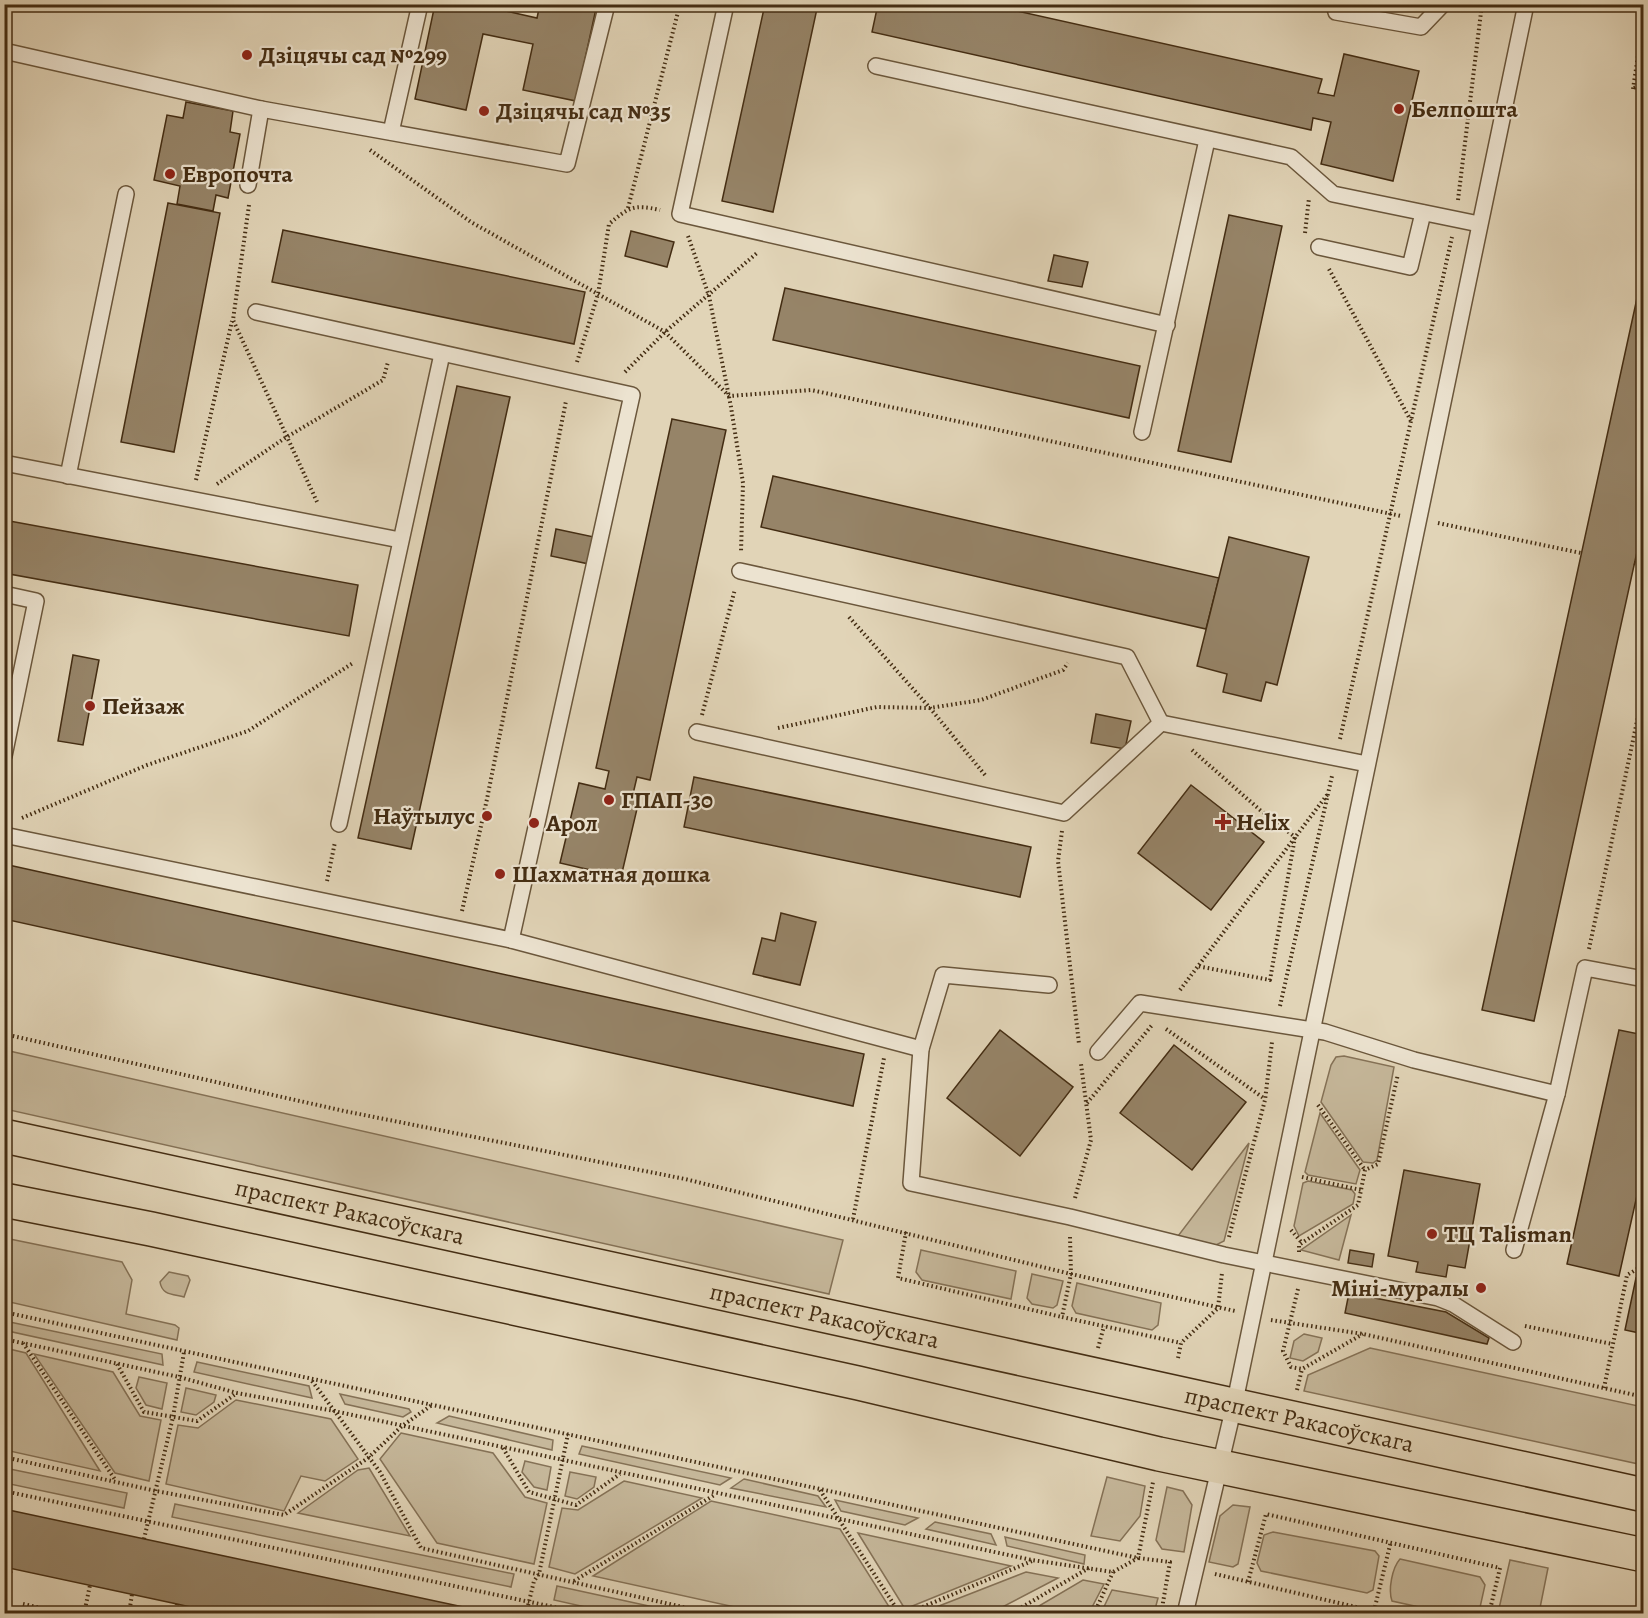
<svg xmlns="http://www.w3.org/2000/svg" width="1648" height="1618" font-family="Alegreya,serif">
  <rect width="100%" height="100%" fill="#e1d4b7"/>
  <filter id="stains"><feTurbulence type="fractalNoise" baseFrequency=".00333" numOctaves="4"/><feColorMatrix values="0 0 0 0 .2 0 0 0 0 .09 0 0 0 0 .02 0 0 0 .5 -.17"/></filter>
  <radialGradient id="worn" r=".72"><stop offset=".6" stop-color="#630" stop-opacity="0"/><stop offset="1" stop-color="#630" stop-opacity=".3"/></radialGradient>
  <g fill="#c6b89b" stroke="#857257" stroke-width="1.5">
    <polygon points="5,1050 843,1240 829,1294 5,1109"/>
    <polygon points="1344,1056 1394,1067 1377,1160 1373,1163 1363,1162 1321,1102 1331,1065 1336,1057"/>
    <polygon points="1320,1113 1360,1170 1356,1184 1308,1175 1305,1172"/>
    <polygon points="1249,1143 1224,1241 1214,1246 1178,1236"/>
    <polygon points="1308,1181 1352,1190 1355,1194 1353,1204 1299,1236 1294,1226 1303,1183"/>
    <polygon points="1351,1215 1339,1260 1301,1250"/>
    <polygon points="5,1238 122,1262 132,1280 126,1314 175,1325 179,1328 177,1340 5,1301"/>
    <polygon points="921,1250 1016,1271 1011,1299 922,1280 916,1272"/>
    <path d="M169 1272 188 1276 190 1280 184 1297C172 1294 162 1295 160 1282Z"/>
    <polygon points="1032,1274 1063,1281 1057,1305 1053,1308 1032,1304 1027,1298"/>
    <polygon points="1077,1283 1161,1303 1158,1325 1152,1330 1076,1313 1072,1306"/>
    <polygon points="5,1321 162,1354 163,1365 8,1331"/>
    <polygon points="1304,1334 1322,1338 1318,1352 1303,1361 1290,1358 1294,1341"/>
    <polygon points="5,1348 26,1353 100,1471 5,1450"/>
    <polygon points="1370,1348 1643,1407 1643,1465 1304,1391 1308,1375"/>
    <polygon points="34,1354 113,1372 140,1416 161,1420 149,1481 115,1473"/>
    <polygon points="197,1362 309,1386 312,1398 194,1372"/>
    <polygon points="139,1377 167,1383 162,1409 146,1405 136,1388"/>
    <polygon points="186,1388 216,1395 214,1402 196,1415 181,1412"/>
    <polygon points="340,1394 409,1409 411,1412 403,1417 345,1404"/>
    <polygon points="236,1400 331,1419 358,1459 325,1481 301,1476 284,1511 166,1484 178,1425 198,1428"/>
    <polygon points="449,1416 553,1440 552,1450 437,1423"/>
    <polygon points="401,1433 493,1453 525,1497 547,1503 534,1564 437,1543 380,1459"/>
    <polygon points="582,1446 731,1478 720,1485 579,1454"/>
    <polygon points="525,1461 551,1467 547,1490 534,1487 522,1472"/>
    <polygon points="5,1468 127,1493 124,1508 5,1483"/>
    <polygon points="369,1468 410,1536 298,1513 358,1470"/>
    <polygon points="570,1472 596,1477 594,1487 577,1499 565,1496"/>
    <polygon points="1107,1477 1145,1486 1140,1516 1120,1541 1091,1536"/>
    <polygon points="744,1479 818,1496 826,1507 731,1488"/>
    <polygon points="624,1481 702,1498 575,1574 549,1567 562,1508 578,1510"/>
    <polygon points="1167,1487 1183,1491 1192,1505 1184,1552 1162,1549 1156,1540"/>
    <polygon points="835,1500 918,1518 905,1525 841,1511"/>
    <polygon points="711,1501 840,1529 893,1613 762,1613 593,1576"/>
    <polygon points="175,1504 514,1574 511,1587 172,1517"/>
    <polygon points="1233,1505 1250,1507 1238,1564 1233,1567 1209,1562 1220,1516"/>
    <polygon points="935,1522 991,1534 996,1545 926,1529"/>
    <polygon points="1273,1532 1375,1551 1379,1556 1373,1590 1367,1593 1261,1571 1257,1563 1264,1535"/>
    <polygon points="858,1533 1011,1566 905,1609"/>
    <polygon points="1005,1537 1085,1555 1084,1564 1007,1546"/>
    <path d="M1400 1559 1480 1577 1485 1585 1479 1612 1446 1613 1392 1601C1388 1590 1392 1568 1400 1559Z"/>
    <polygon points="1510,1560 1548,1568 1539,1613 1498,1613"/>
    <polygon points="1026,1572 1058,1578 991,1613 921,1613"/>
    <polygon points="1083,1580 1104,1584 1089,1613 1027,1613"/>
    <polygon points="557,1586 681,1613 612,1613 554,1600"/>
    <polygon points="1112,1590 1158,1598 1154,1613 1101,1613"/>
  </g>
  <g fill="#968468" stroke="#442d13" stroke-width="1.5">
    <polygon points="435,4 492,4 492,8 537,18 540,4 597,4 576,101 523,90 533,44 483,34 466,110 415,99"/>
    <polygon points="765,4 818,4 773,212 722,201"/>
    <polygon points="878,4 986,4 1322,79 1318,93 1334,96 1344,54 1419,71 1393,181 1321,164 1331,122 1313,118 1311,130 872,32"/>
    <polygon points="186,102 233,111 230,132 240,134 228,198 216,195 213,211 177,204 180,186 154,180 167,115 183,118"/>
    <polygon points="168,203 220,213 174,452 121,442"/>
    <polygon points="1229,215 1282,226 1231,462 1178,451"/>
    <polygon points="283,230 585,292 574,344 272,282"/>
    <polygon points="631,231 674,242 667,267 625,256"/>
    <polygon points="1054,255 1088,262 1082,287 1048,281"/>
    <polygon points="1644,266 1644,520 1534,1021 1482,1010"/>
    <polygon points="785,288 1140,366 1129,418 773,340"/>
    <polygon points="457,386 510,397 411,849 358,838"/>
    <polygon points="672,419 726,430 650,780 637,777 633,794 640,796 621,877 560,863 579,783 605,789 609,771 596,768"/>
    <polygon points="773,476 1219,578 1206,629 761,527"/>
    <polygon points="4,520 358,585 349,636 4,573"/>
    <polygon points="556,529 594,537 589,564 551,556"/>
    <polygon points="1229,537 1309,557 1277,685 1266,682 1261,701 1223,692 1227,674 1197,666"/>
    <polygon points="73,655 99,660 83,745 58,741"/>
    <polygon points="1096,714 1131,721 1125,749 1091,743"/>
    <polygon points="694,777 1031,847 1020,897 684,827"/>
    <polygon points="1191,785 1264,842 1211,910 1138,853"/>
    <polygon points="4,864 864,1054 853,1106 4,919"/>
    <polygon points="781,913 816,922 800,985 753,974 762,938 775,941"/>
    <polygon points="1000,1030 1073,1087 1020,1156 947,1098"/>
    <polygon points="1619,1030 1644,1035 1644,1164 1619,1276 1567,1264"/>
    <polygon points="1174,1045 1246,1102 1192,1170 1120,1113"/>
    <polygon points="1404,1170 1480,1184 1465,1268 1448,1265 1446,1277 1416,1272 1418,1262 1388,1256"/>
    <polygon points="1350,1250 1374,1254 1372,1267 1348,1263"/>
    <polygon points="1636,1278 1644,1280 1644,1334 1625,1330"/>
    <polygon points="1349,1293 1446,1312 1489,1338 1487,1344 1345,1313"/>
    <polygon points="4,1509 229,1557 496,1614 222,1614 177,1604 4,1567"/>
  </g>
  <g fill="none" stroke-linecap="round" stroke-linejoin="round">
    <defs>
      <g id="lane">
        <polyline points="726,4 680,214 1167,325"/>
        <polyline points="1334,4 1336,12 1421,27 1443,4"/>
        <polyline points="4,51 261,109 248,185"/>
        <polyline points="876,66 1291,157 1333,194 1479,224"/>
        <polyline points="261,109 567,164 607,4"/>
        <polyline points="391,132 420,4"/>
        <polyline points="1319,247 1410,267 1423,213"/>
        <polyline points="256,312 632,395 511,940"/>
        <polyline points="1142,432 1207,140"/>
        <polyline points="4,463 400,540"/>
        <polyline points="68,476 126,194"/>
        <polyline points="740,571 1127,657 1161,723"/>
        <polyline points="4,594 36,601 4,756"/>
        <polyline points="1161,723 1367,764"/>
        <polyline points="697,732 1064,813 1161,723"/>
        <polyline points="339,824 442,354"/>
        <polyline points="4,835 511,940 921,1049"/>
        <polyline points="1049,985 943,975 921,1049 911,1183 1070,1217 1224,1255 1438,1298 1453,1304 1513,1342"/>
        <polyline points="1098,1052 1140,1003 1325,1032 1414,1060 1557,1094 1585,968 1644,979"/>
        <polyline points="1514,1250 1557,1094"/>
        <polyline points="4,1613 6,1614"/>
        <polyline points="1185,1614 1234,1406 1526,4"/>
      </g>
      <g id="primary">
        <path id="s1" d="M4 1136 1644 1495"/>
        <polyline points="4,1200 151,1229 858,1383 1159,1454 1644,1555"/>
      </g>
    </defs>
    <use href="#lane" stroke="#6b573c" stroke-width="18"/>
    <use href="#primary" stroke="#442d13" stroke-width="36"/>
    <g stroke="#442d13" stroke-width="4" stroke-dasharray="1.5 3" stroke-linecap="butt">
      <polyline points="1634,88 1644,83"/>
      <polyline points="1633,89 1644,16"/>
      <polyline points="370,150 471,222 665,332 729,396 811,390 1401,516"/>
      <polyline points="1458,200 1482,4"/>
      <polyline points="249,205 233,320 318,504"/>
      <polyline points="628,208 680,4"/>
      <polyline points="1305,233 1309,198"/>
      <polyline points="688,236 709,296 731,407 743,483 741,552"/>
      <polyline points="1329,269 1411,421"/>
      <path d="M577 362 598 294 609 224C629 207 634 204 660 210"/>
      <polyline points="625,372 665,332 757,253"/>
      <polyline points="196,480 232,321"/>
      <polyline points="217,484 285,438 383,380 388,362"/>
      <polyline points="1438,523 1581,553"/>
      <polyline points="1634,563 1644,565"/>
      <polyline points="849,617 930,708 985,775"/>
      <polyline points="702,715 735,589"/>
      <polyline points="778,728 877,707 930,708 981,700 1063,670 1068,663"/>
      <polyline points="1340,739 1452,237"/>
      <polyline points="1192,750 1260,810 1295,837 1270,980 1197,966"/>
      <polyline points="22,818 147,765 248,731 353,663"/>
      <polyline points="1062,831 1058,861 1079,1044"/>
      <polyline points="327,881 335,842"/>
      <polyline points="462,911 487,799 566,401"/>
      <polyline points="1589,949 1644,688"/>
      <polyline points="1180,990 1327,795"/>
      <polyline points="1280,1006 1332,776"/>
      <polyline points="1166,1029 1265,1099"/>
      <polyline points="4,1034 344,1111 685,1179 1071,1274 1235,1311"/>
      <polyline points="1087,1103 1153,1024"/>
      <polyline points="1318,1105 1365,1170"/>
      <polyline points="1302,1177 1361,1190"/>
      <polyline points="1075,1198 1091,1140 1081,1064"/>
      <polyline points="853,1219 884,1058"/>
      <polyline points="1291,1230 1302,1243"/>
      <polyline points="906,1232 898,1278 1062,1317"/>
      <polyline points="1070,1237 1071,1274 1062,1317 1181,1343"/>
      <polyline points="1229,1237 1265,1100 1272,1042"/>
      <polyline points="1299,1252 1299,1245 1358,1205 1365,1170 1378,1164 1398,1074"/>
      <polyline points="1298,1289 1283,1351 1291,1367 1302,1369 1363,1334"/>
      <polyline points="4,1312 1138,1558 1170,1562 1161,1614"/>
      <polyline points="1271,1320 1363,1334 1644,1397"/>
      <polyline points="1525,1326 1612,1344"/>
      <polyline points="4,1339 179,1377 237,1393 334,1411 1032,1560 1113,1572 1138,1558 1153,1482"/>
      <polyline points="23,1343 116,1481"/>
      <polyline points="1098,1348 1104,1326"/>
      <polyline points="1178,1358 1181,1343 1218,1308 1222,1273"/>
      <polyline points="117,1364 144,1412 197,1421 237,1393"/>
      <polyline points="312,1381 380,1472 421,1548 714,1614"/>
      <polyline points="1604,1388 1627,1275 1644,1265"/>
      <polyline points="1297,1390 1302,1369"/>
      <polyline points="503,1448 529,1492 576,1505 620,1474"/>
      <polyline points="4,1457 156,1491 284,1515 368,1458 402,1426 432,1405"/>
      <polyline points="820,1490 900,1614"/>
      <polyline points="4,1491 587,1614"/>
      <polyline points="144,1539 173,1417 184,1352"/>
      <polyline points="1215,1574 1386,1614"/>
      <polyline points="574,1581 716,1494"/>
      <polyline points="1248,1582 1266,1514 1500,1568 1489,1614"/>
      <polyline points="7,1595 11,1569"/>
      <polyline points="23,1604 68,1614"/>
      <polyline points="1374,1611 1391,1541"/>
      <polyline points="84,1614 90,1585"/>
      <polyline points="129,1614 132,1594"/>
      <polyline points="175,1614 177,1604"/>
      <polyline points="526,1614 534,1581 539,1574 568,1434"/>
      <polyline points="906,1614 1032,1561"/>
      <polyline points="1010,1614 1089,1568"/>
      <polyline points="1094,1614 1113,1572"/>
    </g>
    <use href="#lane" stroke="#ece3d0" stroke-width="15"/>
    <use href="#primary" stroke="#e1d4b7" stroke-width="33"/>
  </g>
  <g fill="#8f2418" stroke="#ece3d0" stroke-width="2">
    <circle cx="247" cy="55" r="6"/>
    <circle cx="1399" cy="109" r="6"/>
    <circle cx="484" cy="111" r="6"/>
    <circle cx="170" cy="174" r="6"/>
    <circle cx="90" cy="706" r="6"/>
    <circle cx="609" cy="800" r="6"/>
    <circle cx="487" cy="816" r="6"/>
    <path d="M1220 813h6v6h6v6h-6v6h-6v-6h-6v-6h6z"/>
    <circle cx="534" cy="823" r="6"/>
    <circle cx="500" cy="874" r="6"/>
    <circle cx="1432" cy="1234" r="6"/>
    <circle cx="1481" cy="1288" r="6"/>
  </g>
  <g text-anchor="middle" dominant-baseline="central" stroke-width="4.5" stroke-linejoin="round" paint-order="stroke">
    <g font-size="24" font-weight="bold" fill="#442d13" stroke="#ece3d0" text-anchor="start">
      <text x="259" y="55">Дзіцячы сад №299</text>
      <text x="1411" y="109">Белпошта</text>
      <text x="496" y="111">Дзіцячы сад №35</text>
      <text x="182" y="174">Европочта</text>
      <text x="102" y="706">Пейзаж</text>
      <text x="621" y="800">ГПАП-30</text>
      <text x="475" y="816" text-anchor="end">Наўтылус</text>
      <text x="1236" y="822">Helix</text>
      <text x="546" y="823">Арол</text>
      <text x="512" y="874">Шахматная дошка</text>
      <text x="1444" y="1234">ТЦ Talisman</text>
      <text x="1469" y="1288" text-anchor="end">Міні-муралы</text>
    </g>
    <g font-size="24" fill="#442d13" stroke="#ece3d0">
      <text stroke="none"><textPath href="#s1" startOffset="354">праспект Ракасоўскага</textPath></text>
      <text stroke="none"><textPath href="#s1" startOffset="840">праспект Ракасоўскага</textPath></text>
      <text stroke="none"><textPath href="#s1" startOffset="1326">праспект Ракасоўскага</textPath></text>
    </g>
  </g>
  <rect width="1648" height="1618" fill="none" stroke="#e1d4b7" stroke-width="24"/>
  <rect x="6" y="6" width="1636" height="1606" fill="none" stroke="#442d13" stroke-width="3"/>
  <rect x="12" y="12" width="1624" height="1594" fill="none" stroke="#442d13" stroke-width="1.5"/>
  <rect width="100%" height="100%" filter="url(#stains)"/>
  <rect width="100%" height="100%" fill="url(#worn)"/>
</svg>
